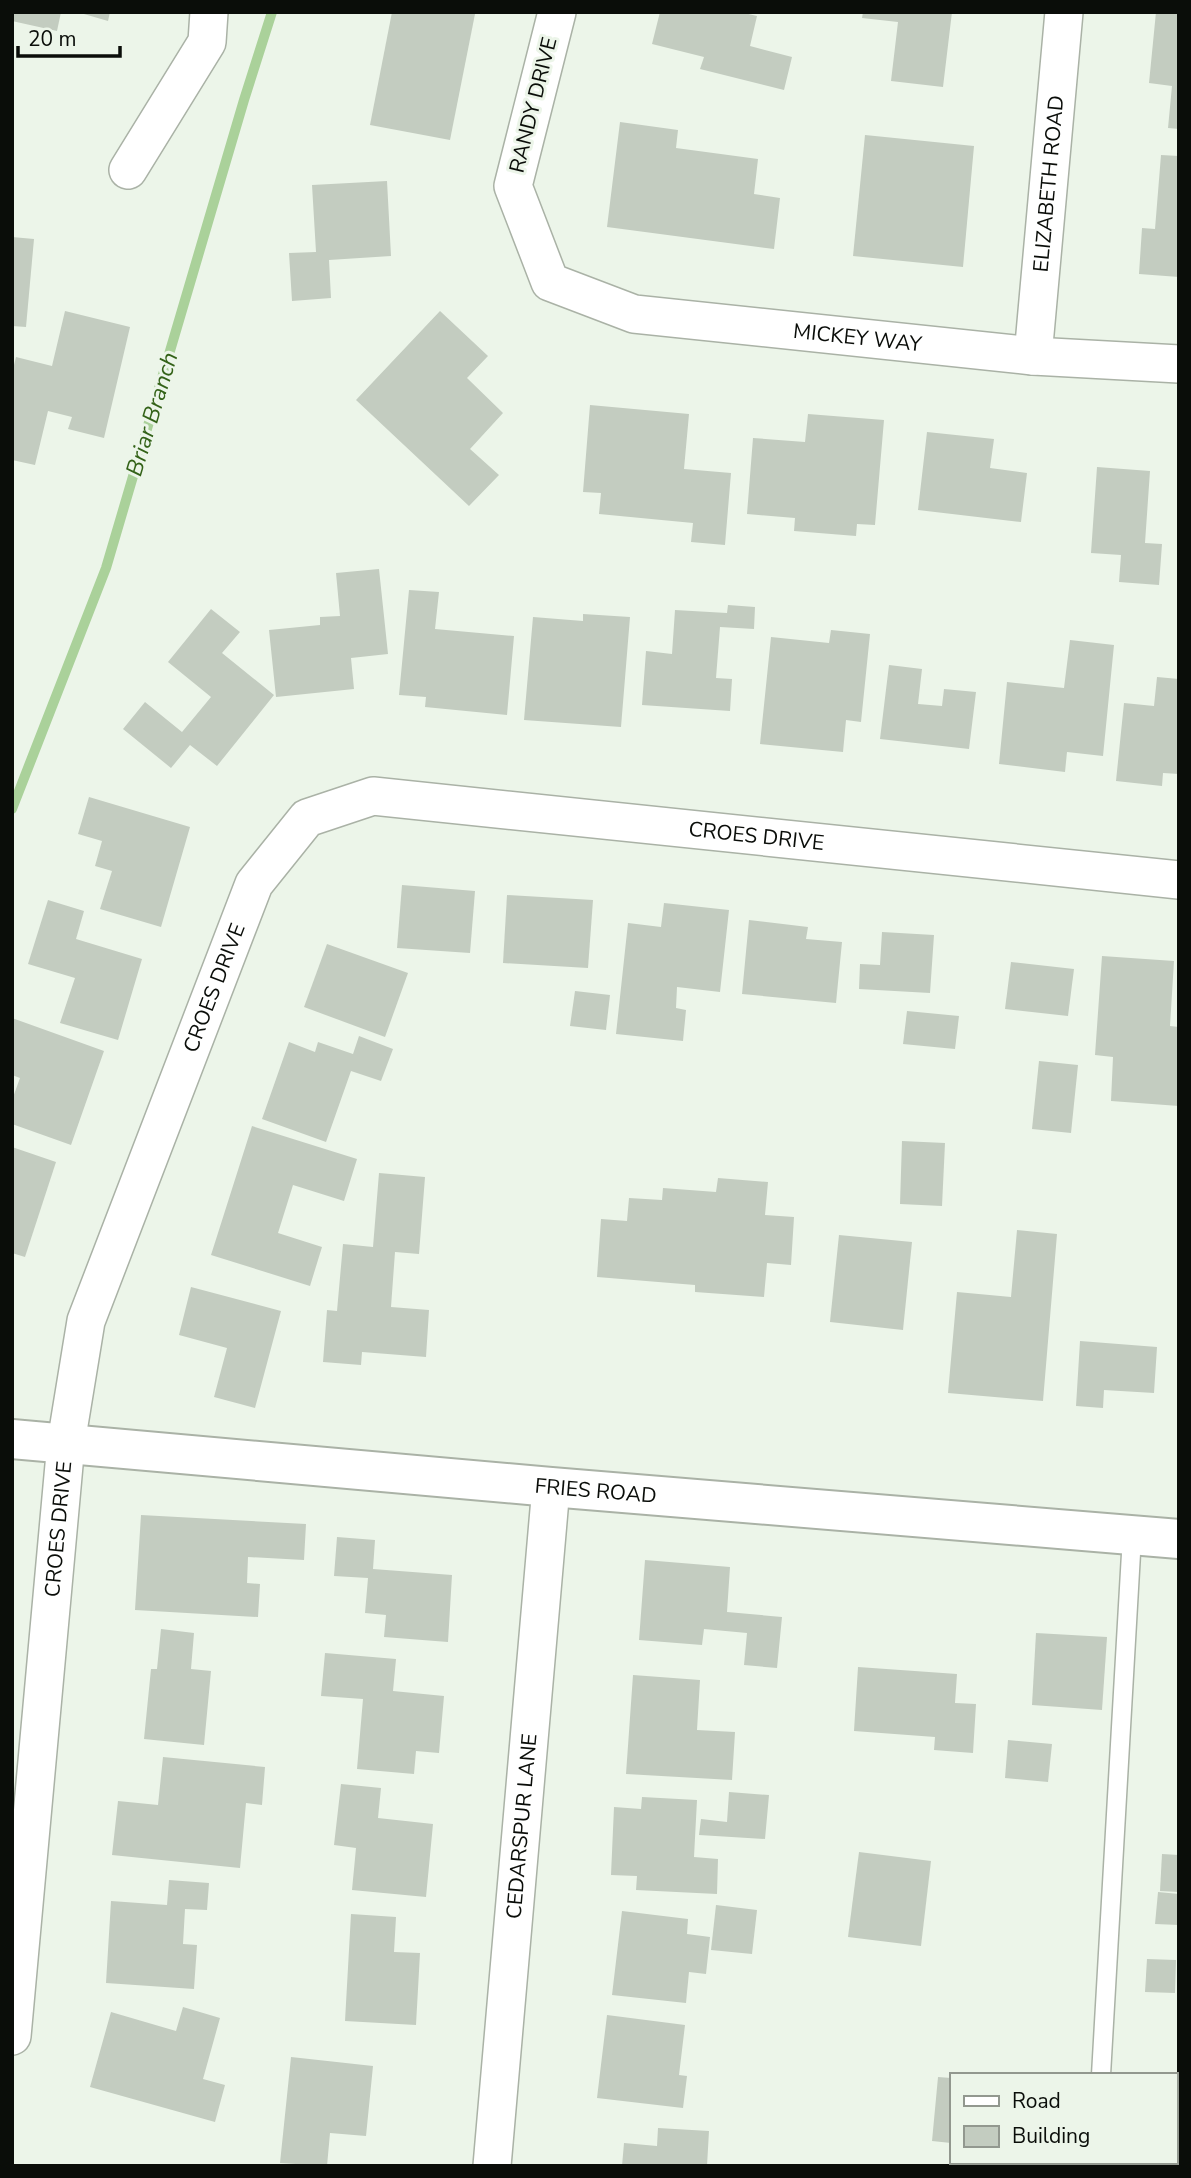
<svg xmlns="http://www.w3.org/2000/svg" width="1191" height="2178" font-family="'Nunito Sans',sans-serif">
  <rect width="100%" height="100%" fill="#ecf5e9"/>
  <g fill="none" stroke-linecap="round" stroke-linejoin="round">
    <polyline stroke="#aad19a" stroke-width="10" points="12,809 106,568 244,100 272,12"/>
  </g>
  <g fill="#c3ccc0">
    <polygon points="12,12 61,12 57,31 12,21"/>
    <polygon points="77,12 110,12 108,21"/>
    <polygon points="392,12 475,14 450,140 370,125"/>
    <polygon points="660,12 740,12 757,16 750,46 792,57 784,90 700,69 704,57 652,44"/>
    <polygon points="863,12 952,12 943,87 891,81 898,22 862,18"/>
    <polygon points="1156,12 1179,12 1179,129 1168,128 1172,86 1149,83"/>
    <polygon points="620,122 678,130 676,148 758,159 754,194 780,198 774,249 607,227"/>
    <polygon points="865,135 974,146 963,267 853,256"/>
    <polygon points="1161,155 1179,156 1179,277 1139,274 1142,228 1155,229"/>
    <polygon points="387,181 391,256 329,260 331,298 292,301 289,253 316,252 312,185"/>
    <polygon points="12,237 34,239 26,327 12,326"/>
    <polygon points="65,311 130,327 104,438 68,429 72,417 48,411 35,465 12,460 12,373 16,357 52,366"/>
    <polygon points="440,311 488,356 467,378 503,413 470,449 499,475 469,506 356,400"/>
    <polygon points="590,405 689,414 684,469 731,473 725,545 691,542 693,523 599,514 601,493 583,492"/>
    <polygon points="808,414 884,420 875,525 857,524 856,536 794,531 795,518 747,514 753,438 805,442"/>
    <polygon points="927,432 994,439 990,468 1027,473 1021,522 918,510"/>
    <polygon points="1097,467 1150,471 1145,543 1162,544 1159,585 1119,582 1121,555 1091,553"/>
    <polygon points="379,569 388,654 351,658 354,689 276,697 269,630 320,625 320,617 340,616 336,573"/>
    <polygon points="409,590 439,592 435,629 514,636 507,715 425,707 426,697 399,695"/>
    <polygon points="728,605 755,607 754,629 720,627 716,678 732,679 730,711 642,705 646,651 672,654 675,610 727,613"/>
    <polygon points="211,609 240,632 222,653 274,695 217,766 190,745 171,768 123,729 145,702 182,732 211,697 168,662"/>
    <polygon points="583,614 630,617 621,727 524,720 533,617 583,621"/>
    <polygon points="831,630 870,634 861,722 846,720 843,752 760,744 771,637 829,643"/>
    <polygon points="1070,640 1114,645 1103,756 1067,752 1065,772 999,764 1007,682 1064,688"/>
    <polygon points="889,665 922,669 918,704 942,706 944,689 976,692 969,749 880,739"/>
    <polygon points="1157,677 1179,679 1179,774 1163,773 1162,786 1116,781 1124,703 1154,706"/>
    <polygon points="89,797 190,827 161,927 100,909 112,871 95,866 102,841 78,834"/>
    <polygon points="402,885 475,891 470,953 397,948"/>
    <polygon points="507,895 593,900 588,968 503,963"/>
    <polygon points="48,900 84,911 76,939 142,959 118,1040 60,1023 75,978 28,964"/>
    <polygon points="664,903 729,910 720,992 677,987 676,1008 686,1010 683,1041 616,1034 628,923 661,927"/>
    <polygon points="749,920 808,927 806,939 842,942 836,1003 742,994"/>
    <polygon points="882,932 934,935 930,993 859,989 860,964 880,965"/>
    <polygon points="327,944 408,973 385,1037 304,1007"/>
    <polygon points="1102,956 1174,961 1170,1026 1179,1027 1179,1106 1111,1101 1113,1057 1095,1055"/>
    <polygon points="1011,962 1074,969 1068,1016 1005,1009"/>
    <polygon points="575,991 610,995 606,1030 570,1026"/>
    <polygon points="907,1011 959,1016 955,1049 903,1044"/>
    <polygon points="12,1018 104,1051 71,1145 12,1124 12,1100 20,1078 12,1075"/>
    <polygon points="359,1036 393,1049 381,1081 351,1071 326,1142 262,1119 289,1042 315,1052 318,1042 353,1054"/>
    <polygon points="1039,1061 1078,1065 1071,1133 1032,1129"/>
    <polygon points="252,1126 357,1159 344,1201 293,1185 278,1233 322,1247 310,1286 211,1255"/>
    <polygon points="902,1141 945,1143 942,1206 900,1204"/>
    <polygon points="12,1147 56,1162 25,1257 12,1253"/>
    <polygon points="379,1173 425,1177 419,1254 395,1252 391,1307 429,1310 426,1357 362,1352 361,1365 323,1362 327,1310 337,1311 343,1244 373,1247"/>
    <polygon points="718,1178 768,1182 765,1215 794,1217 791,1265 767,1263 764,1297 695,1292 695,1285 597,1277 601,1219 627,1221 629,1198 662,1200 663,1188 716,1192"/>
    <polygon points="1017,1230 1057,1234 1043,1401 948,1393 957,1292 1011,1297"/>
    <polygon points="839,1235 912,1242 903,1330 830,1322"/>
    <polygon points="191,1287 281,1311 255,1408 214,1397 227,1348 179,1335"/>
    <polygon points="1080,1341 1157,1347 1154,1393 1104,1390 1103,1408 1076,1406"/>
    <polygon points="141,1515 306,1524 304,1560 248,1557 247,1583 260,1584 258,1617 135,1610"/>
    <polygon points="337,1537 375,1540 373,1569 452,1575 448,1642 384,1637 386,1615 365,1613 368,1578 334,1576"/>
    <polygon points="645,1560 730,1567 727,1612 782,1617 777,1668 744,1665 747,1633 704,1629 702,1645 639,1640"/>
    <polygon points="161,1629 194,1633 191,1669 211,1671 204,1745 144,1739 151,1669 157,1669"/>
    <polygon points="1036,1633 1107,1637 1102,1710 1032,1705"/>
    <polygon points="325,1653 396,1659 393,1691 444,1696 439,1753 416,1751 414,1774 357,1769 363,1699 321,1696"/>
    <polygon points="858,1667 957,1674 955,1703 976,1704 973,1753 934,1750 935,1737 854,1731"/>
    <polygon points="633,1675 700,1680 697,1730 735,1732 732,1780 626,1774"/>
    <polygon points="1008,1740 1052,1744 1048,1782 1005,1778"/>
    <polygon points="163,1757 265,1767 262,1805 246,1803 240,1868 112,1855 118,1801 158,1805"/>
    <polygon points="341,1784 381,1788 378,1818 433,1824 426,1897 352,1890 356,1848 334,1845"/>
    <polygon points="729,1792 769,1795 765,1839 699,1835 701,1819 727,1822"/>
    <polygon points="642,1797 697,1800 694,1857 718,1859 717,1894 636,1890 637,1876 611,1875 614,1807 641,1809"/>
    <polygon points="859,1852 931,1861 921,1946 848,1937"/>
    <polygon points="1162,1854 1179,1855 1179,1892 1160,1891"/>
    <polygon points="169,1880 209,1883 207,1910 185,1909 183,1944 197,1945 194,1989 106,1983 111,1901 167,1905"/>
    <polygon points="1158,1892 1179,1894 1179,1925 1155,1924"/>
    <polygon points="716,1905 757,1910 752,1954 711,1950"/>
    <polygon points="622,1911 688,1919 687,1934 710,1937 706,1974 689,1972 686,2003 612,1995"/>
    <polygon points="351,1914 396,1917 394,1952 420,1953 416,2025 345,2021"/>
    <polygon points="1147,1959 1176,1960 1175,1993 1145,1992"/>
    <polygon points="183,2007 220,2018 203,2079 225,2085 215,2122 90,2087 111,2012 176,2031"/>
    <polygon points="607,2015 685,2025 679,2075 687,2076 683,2108 597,2098"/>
    <polygon points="291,2057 373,2066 366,2136 330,2133 327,2166 280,2163"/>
    <polygon points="938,2077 951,2078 951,2143 932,2141"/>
    <rect x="1175" y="2091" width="4" height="28"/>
    <polygon points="658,2128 709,2131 707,2166 622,2166 624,2143 657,2146"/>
    <polygon points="1175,2152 1179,2152 1179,2166 1140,2166 1140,2162 1175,2162"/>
  </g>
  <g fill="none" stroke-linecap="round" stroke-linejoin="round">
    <defs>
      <g id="service">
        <polyline points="1101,2075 1132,1536"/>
        <polyline points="1096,2166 1096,2162"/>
      </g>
      <g id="minor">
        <path id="s1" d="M557 12 513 186 550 282 634 314 1033 356 1179 364"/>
        <polyline points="128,170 207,42 209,12"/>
        <path id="s2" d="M1033 356 1064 12"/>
        <path id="s3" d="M12 2036 66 1443 86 1321 254 884 307 818 373 796 1179 880"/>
        <path id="s4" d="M492 2166 551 1487"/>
      </g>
      <g id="tertiary">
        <path id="s5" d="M12 1439 551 1487 1179 1539"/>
      </g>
    </defs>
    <use href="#service" stroke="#aab2a6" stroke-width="21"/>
    <use href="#minor" stroke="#aab2a6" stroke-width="40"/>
    <use href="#tertiary" stroke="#aab2a6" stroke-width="42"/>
    <use href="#service" stroke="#fff" stroke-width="18"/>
    <use href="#minor" stroke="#fff" stroke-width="37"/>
    <use href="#tertiary" stroke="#fff" stroke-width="38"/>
  </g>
  <g text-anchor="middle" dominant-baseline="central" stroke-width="6" stroke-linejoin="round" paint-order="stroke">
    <g font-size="21" fill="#0a0d09" stroke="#ecf5e9">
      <text transform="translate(533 105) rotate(-76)">RANDY DRIVE</text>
      <text stroke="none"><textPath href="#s2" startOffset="173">ELIZABETH ROAD</textPath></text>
      <text stroke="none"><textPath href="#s1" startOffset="597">MICKEY WAY</textPath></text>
      <text stroke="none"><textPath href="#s3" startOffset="1727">CROES DRIVE</textPath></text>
      <text stroke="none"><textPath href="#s3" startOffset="1076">CROES DRIVE</textPath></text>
      <text stroke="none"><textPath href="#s5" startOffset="586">FRIES ROAD</textPath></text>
      <text stroke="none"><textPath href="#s3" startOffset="509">CROES DRIVE</textPath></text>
      <text stroke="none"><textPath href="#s4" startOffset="341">CEDARSPUR LANE</textPath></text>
    </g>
    <g font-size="23" font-style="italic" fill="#336218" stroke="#ecf5e9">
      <text transform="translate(152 414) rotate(-73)">Briar Branch</text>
    </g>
  </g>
  <rect width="1191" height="2178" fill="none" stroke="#0a0d09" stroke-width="28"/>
  <rect x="950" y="2073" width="228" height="91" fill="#ecf5e9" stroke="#92988f" stroke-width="2"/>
  <rect x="964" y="2096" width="35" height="10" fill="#ffffff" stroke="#92988f" stroke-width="2"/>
  <text x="1012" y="2108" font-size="21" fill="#0a0d09">Road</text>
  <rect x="964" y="2126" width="35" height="21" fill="#c3ccc0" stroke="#92988f" stroke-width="2"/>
  <text x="1012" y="2143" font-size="21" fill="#0a0d09">Building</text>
  <path d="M18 46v10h102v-10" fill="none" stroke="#0a0d09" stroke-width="3.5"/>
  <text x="28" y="46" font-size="21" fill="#0a0d09" stroke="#ecf5e9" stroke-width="5" paint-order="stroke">20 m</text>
</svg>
